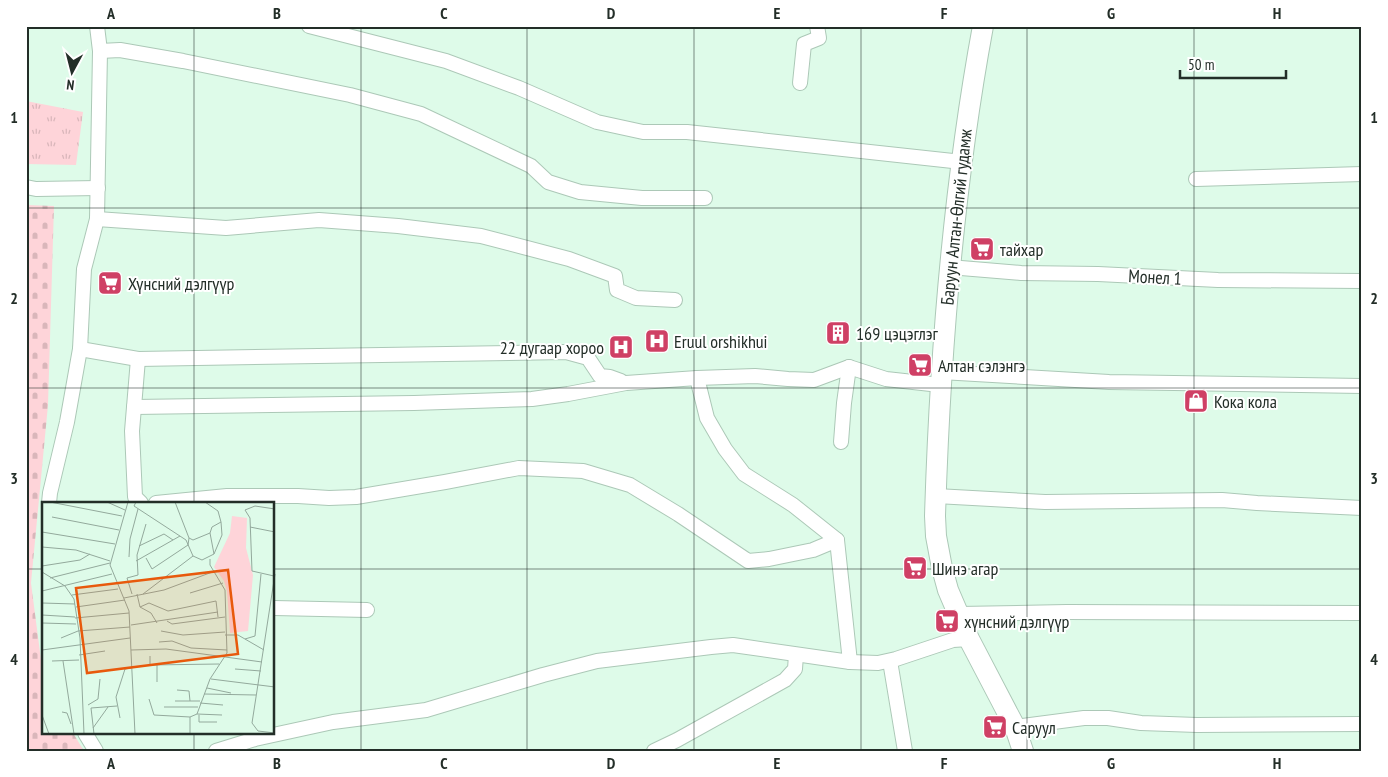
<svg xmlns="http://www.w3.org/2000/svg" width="1388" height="777" font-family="'PT Sans Narrow',sans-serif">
  <defs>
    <pattern id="cemetery-stones" width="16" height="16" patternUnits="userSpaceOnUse" patternTransform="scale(1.25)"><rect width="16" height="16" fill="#fed4d9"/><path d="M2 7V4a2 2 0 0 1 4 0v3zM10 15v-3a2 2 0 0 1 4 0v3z" fill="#d9b6ba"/></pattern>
    <pattern id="park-tufts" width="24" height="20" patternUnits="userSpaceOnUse" patternTransform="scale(1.25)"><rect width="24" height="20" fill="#fed4d9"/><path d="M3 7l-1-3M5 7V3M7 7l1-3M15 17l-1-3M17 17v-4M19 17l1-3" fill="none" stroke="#d9b6ba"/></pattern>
  </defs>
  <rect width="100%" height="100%" fill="#defbe9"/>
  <polygon fill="url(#cemetery-stones)" points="26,205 54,206 48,405 31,583 44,683 44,733 73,733 84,751 26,751"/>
  <polygon fill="url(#park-tufts)" points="26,101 83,112 76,165 26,164"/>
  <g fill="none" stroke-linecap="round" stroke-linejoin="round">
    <defs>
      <g id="street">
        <polyline points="309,26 446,61 519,88 597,122 643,132 687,132 962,162"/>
        <polyline points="100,51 120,50 183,61 350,95 421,114 531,166 548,182 580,192 642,198 705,198"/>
        <polyline points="800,83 804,44 819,38 817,26"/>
        <polyline points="1196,179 1362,174"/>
        <polyline points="26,187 36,189 98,188"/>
        <polyline points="97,219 226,228 319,220 398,226 481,236 569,259 615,276 617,290 636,298 675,300"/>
        <polyline points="949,267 1021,273 1098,274 1218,280 1362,281"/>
        <polyline points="80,349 138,359 566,352 588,358 600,376 610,377 621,381"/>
        <polyline points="138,359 132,431 135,497 141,503"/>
        <polyline points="941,372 1109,382 1362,386"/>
        <polyline points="697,378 707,418 725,449 744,474 793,505 837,540 850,662"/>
        <polyline points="134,407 414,403 532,399 568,394 626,383 697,378 755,376 788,379 814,380 849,367 886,379 940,385"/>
        <polyline points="841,442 844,403 849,367"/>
        <polyline points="936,496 1045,502 1222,500 1257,503 1362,508"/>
        <polyline points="49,503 50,493 67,422 80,349 84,269 97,219 100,51 97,26"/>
        <polyline points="156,503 227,496 298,496 329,498 356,497 445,482 519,468 583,471 630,485 678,514 748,561 769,559 813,550 837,540"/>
        <polyline points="274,608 367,610"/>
        <polyline points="959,614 1067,612 1362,613"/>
        <polyline points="890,661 905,751"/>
        <polyline points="1015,727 1084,718 1108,718 1141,723 1197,725 1362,724"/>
        <polyline points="85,733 96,751"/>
        <polyline points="216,751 255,739 333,722 426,710 543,675 597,661 711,647 733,645 850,662 878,663 896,659 953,640 969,639"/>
        <polyline points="654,751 677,740 785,680 795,669 796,655"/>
      </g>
      <path id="secondary" d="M983 26C953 188 940 352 935 516L936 536 942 568 948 590 969 639 1015 727 1023 751"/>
    </defs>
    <use href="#street" stroke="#acc8b7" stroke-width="16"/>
    <use href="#secondary" stroke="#acc8b7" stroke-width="22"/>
    <use href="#street" stroke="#fff" stroke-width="14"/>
    <use href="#secondary" stroke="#fff" stroke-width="20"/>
  </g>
  <path fill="none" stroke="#232e28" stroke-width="1" stroke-opacity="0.55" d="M194 26V503M361 26V751M527 26V751M694 26V751M861 26V751M1027 26V751M1194 26V751M26 208H1362M26 388H1362M26 569H44M274 569H1362M194 733V751"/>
  <defs>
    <symbol id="supermarket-square" viewBox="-11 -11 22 22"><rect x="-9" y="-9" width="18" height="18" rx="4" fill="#cf4065" stroke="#fff"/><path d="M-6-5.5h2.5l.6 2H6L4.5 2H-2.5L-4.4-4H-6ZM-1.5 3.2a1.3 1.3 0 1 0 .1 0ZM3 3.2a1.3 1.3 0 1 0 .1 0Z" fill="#fff"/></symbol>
    <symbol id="building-square" viewBox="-11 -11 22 22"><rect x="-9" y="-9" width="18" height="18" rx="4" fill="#cf4065" stroke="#fff"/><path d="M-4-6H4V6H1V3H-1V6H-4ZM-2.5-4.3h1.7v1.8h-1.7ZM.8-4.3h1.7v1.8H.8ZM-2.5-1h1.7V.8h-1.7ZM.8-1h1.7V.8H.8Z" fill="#fff"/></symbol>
    <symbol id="hospital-square" viewBox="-11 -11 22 22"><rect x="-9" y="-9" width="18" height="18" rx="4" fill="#cf4065" stroke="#fff"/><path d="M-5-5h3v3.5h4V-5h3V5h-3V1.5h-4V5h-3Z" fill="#fff"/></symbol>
    <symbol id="shop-square" viewBox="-11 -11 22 22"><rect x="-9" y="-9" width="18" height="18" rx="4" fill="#cf4065" stroke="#fff"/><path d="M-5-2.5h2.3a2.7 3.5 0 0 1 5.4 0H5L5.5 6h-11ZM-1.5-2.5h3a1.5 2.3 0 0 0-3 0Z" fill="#fff"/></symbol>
  </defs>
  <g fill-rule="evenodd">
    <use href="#supermarket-square" x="968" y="235" width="28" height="28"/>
    <use href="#supermarket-square" x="96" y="269" width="28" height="28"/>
    <use href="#building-square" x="824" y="319" width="28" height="28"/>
    <use href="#hospital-square" x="643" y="327" width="28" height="28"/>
    <use href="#hospital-square" x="607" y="333" width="28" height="28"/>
    <use href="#supermarket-square" x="906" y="351" width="28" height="28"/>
    <use href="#shop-square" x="1182" y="387" width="28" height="28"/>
    <use href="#supermarket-square" x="901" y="554" width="28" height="28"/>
    <use href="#supermarket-square" x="933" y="607" width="28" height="28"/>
    <use href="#supermarket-square" x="981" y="713" width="28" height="28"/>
  </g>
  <g text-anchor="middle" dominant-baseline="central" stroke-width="4" stroke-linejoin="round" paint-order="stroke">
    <g font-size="18" fill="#232e28" stroke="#fff">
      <text transform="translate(956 217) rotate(-84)">Баруун Алтан-Өлгий гудамж</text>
      <text transform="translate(1155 277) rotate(3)">Монел 1</text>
    </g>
    <g font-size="18" fill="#232e28" stroke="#fff" text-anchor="start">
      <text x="1000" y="249">тайхар</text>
      <text x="128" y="283">Хүнсний дэлгүүр</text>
      <text x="856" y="333">169 цэцэглэг</text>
      <text x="674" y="341">Eruul orshikhui</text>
      <text x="604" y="347" text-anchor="end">22 дугаар хороо</text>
      <text x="938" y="365">Алтан сэлэнгэ</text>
      <text x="1214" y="401">Кока кола</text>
      <text x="932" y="568">Шинэ агар</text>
      <text x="964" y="621">хүнсний дэлгүүр</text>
      <text x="1012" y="727">Саруул</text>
    </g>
  </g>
  <g transform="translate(42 502)">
    <rect width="232" height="232" fill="#defbe9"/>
    <path d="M190 14 205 16 204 46 211 73 206 129 188 131 185 89 182 79 172 65 188 31Z" fill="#fed4d9"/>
    <path fill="none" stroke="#93a99c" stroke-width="1" d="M8 0 80 14M65 0 83 8M86 0 68 63 87 109 93 232M94 0 92 4 144 38 151 54 101 92M133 0 147 36M163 0 176 9 179 20M10 15 77 28M208 25 233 30M0 30 73 42M168 31 170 25 179 20 180 33 172 52M97 44 122 32 131 38M0 45 34 48 68 59M87 55 88 37 96 7M104 56 110 67 146 43 147 36 151 38 168 31 172 52 160 58 151 54M94 59 138 34M0 64 38 58 48 52M0 70 23 84 32 97 38 136 42 232M233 72 210 221 216 229 233 231M232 74 210 69 208 16 203 8 213 4 233 7M8 76 68 61M0 89 70 72M148 91 181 81M90 92 85 76 96 73 95 53 104 22M95 92 98 105 109 111 115 121M30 93 76 87M82 96 122 88 173 69M0 101 33 102M34 105 83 98M98 105 107 101 126 109 174 99 176 115M0 113 33 115M33 116 87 111M125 119 130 122 183 115M0 121 34 122M89 123 176 110M119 129 141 133 183 130M183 133H196L222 148M19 136 36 129 88 125M203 137 213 134 219 72M117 140 130 139 149 146 185 148M0 148 88 136M89 148 124 147 220 160M37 153 63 149M108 154V163L177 162M10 159 37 158M21 159 32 232M115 163V180M193 167 219 169M169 177 233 185M165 186 189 191M135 188 147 189 148 199M162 192 214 193M107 197 112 213 148 215M133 199H158M158 201 181 203M46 203 56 197 58 177M122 205H156M20 210 25 211 29 222M155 212 180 213M0 213 7 232M157 213V220H175M78 216 74 195 83 167 89 166M51 226 66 205M52 232 49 206 75 204M148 232V215L155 212 168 177 185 151 183 88 168 63V57"/>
    <path fill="#e8590c" fill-opacity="0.15" stroke="#e8590c" stroke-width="2.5" d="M186 68 196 152 45 171 34 86Z"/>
    <rect width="232" height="232" fill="none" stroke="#232e28" stroke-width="2.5"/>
  </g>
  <rect width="1388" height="777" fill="none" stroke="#ffffff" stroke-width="55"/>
  <g transform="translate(72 72) rotate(187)" stroke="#ffffff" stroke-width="4" paint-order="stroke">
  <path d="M0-4L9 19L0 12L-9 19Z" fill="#232e28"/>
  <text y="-8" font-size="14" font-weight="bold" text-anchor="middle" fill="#232e28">N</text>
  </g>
  <path d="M1180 70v8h106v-8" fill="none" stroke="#232e28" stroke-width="2.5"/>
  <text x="1188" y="70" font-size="15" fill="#232e28" stroke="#ffffff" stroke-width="4" paint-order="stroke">50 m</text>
  <rect x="28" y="28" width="1332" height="722" fill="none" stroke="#232e28" stroke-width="2"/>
  <g font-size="16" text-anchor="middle" font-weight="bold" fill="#232e28">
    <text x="111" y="19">A</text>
    <text x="277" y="19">B</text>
    <text x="444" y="19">C</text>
    <text x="611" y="19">D</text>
    <text x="777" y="19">E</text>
    <text x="944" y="19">F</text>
    <text x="1111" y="19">G</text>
    <text x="1277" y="19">H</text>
    <text x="14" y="123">1</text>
    <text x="1374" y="123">1</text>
    <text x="14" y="304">2</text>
    <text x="1374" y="304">2</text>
    <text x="14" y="484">3</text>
    <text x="1374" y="484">3</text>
    <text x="14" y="665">4</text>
    <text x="1374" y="665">4</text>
    <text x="111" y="769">A</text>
    <text x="277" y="769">B</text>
    <text x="444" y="769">C</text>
    <text x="611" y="769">D</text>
    <text x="777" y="769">E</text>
    <text x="944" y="769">F</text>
    <text x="1111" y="769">G</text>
    <text x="1277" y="769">H</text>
  </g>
</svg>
